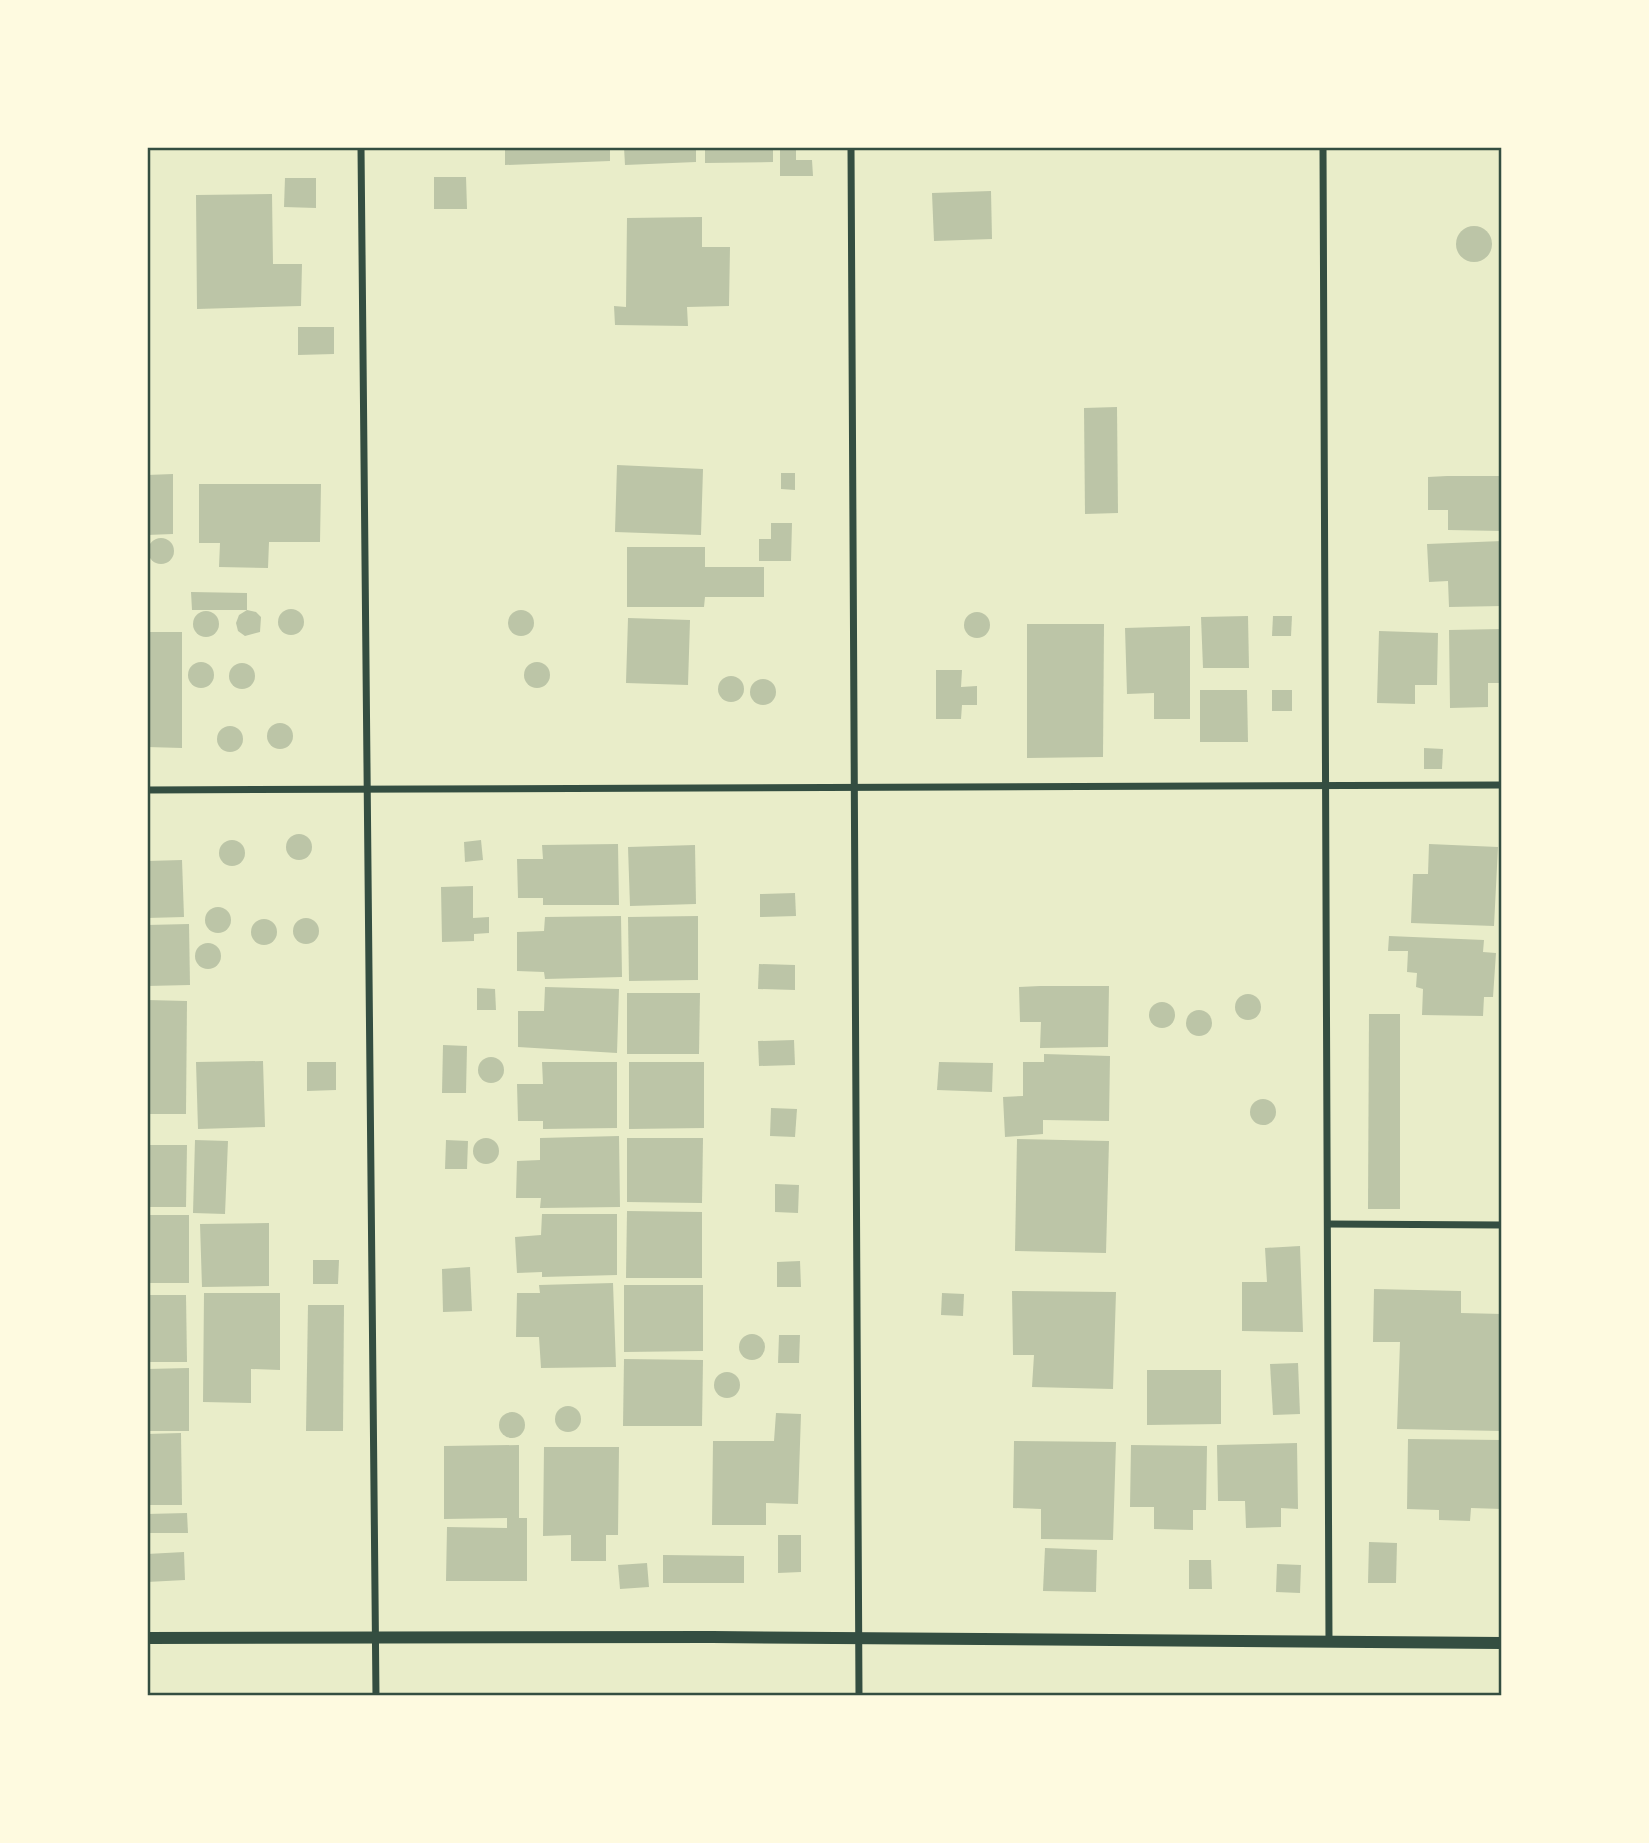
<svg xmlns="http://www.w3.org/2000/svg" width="1649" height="1843" font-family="Lato,sans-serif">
  <rect width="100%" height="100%" fill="#e9edc9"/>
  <g fill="#bcc5a7">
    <polygon points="505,147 610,147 610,161 505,165"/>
    <polygon points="624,147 696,147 696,162 625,165"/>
    <polygon points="705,147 773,147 773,162 705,163"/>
    <polygon points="780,147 796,147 796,160 812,160 813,176 780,176"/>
    <polygon points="434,177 466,177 467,209 434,209"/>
    <polygon points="285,178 316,178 316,208 284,207"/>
    <polygon points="991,191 992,239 934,241 932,193"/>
    <polygon points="272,194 273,264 302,264 301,306 197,309 196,195"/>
    <polygon points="702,217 702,247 730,247 729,306 687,307 688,326 615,325 614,306 626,307 627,218"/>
    <circle cx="1474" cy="244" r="18"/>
    <polygon points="298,327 334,327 334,354 298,355"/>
    <polygon points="1117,407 1118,513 1085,514 1084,408"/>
    <polygon points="617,465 703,469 701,535 615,532"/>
    <polygon points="781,473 795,473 795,490 781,489"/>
    <polygon points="173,474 173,534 147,535 147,475"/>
    <polygon points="1447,476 1502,476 1502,531 1448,530 1448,510 1428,510 1428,477"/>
    <polygon points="199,484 321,484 320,542 269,542 268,568 219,567 220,543 199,543"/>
    <polygon points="771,523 792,523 791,561 759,561 759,539 771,539"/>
    <circle cx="161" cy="551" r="13"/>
    <polygon points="1502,541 1502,606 1449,607 1448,581 1429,582 1427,544"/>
    <polygon points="627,547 705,547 705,567 764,567 764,597 705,597 704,607 627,607"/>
    <polygon points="191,592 247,593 247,610 256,612 261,617 260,632 245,636 238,631 236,623 239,615 247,610 192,610"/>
    <circle cx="291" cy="622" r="13"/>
    <circle cx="521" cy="623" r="13"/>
    <circle cx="206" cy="624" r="13"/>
    <circle cx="977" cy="625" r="13"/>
    <polygon points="1248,616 1249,668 1203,668 1201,617"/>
    <polygon points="1273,616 1292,616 1291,636 1272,636"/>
    <polygon points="628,618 690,620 688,685 626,683"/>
    <polygon points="1027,624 1104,624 1103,757 1027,758"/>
    <polygon points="1190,626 1190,719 1154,719 1154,693 1127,694 1125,628"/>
    <polygon points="1502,629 1502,683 1488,683 1488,707 1450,708 1449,630"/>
    <polygon points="1379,631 1438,633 1437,685 1415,685 1415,704 1377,703"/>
    <polygon points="147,632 182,632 182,748 147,747"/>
    <circle cx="537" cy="675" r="13"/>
    <circle cx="201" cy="675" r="13"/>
    <circle cx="242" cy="676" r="13"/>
    <polygon points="936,670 962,670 961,687 977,686 977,705 962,705 961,719 936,719"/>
    <circle cx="731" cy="689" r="13"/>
    <circle cx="763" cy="692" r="13"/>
    <polygon points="1200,690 1247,690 1248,742 1200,742"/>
    <rect x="1272" y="690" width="20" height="21"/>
    <circle cx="280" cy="736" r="13"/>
    <circle cx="230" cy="739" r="13"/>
    <polygon points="1424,748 1443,749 1442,769 1424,769"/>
    <circle cx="299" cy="847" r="13"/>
    <circle cx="232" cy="853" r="13"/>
    <polygon points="481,840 483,860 465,862 464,842"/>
    <polygon points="618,844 619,905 543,905 543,898 518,898 517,859 543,859 542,845"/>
    <polygon points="1429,844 1498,847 1494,926 1411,923 1413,874 1428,874"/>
    <polygon points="695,845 696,904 630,906 628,847"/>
    <polygon points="182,860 184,917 147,918 147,861"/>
    <polygon points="473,886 473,918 489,917 489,933 474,934 474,941 442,942 441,887"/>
    <polygon points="795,893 796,916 760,917 760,894"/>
    <circle cx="218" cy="920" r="13"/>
    <polygon points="621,916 622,977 545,979 544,972 517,971 517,932 544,931 545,917"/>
    <polygon points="698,916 698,980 629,981 628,917"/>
    <circle cx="306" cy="931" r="13"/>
    <circle cx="264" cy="932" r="13"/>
    <polygon points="189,924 190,985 147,986 147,925"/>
    <polygon points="1389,936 1484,940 1483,952 1496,953 1493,997 1484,997 1483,1016 1422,1015 1423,989 1416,987 1417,973 1407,972 1408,951 1388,951"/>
    <circle cx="208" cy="956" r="13"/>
    <polygon points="759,964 795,965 795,990 758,989"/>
    <polygon points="1040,986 1109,986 1108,1047 1040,1048 1041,1022 1020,1022 1019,987"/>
    <polygon points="545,987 619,989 617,1053 518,1047 518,1011 544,1011"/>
    <polygon points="477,988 495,989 496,1010 477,1010"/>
    <polygon points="627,993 700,993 699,1054 627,1054"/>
    <circle cx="1248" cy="1007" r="13"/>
    <polygon points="147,1000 187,1001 186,1114 147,1114"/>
    <circle cx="1162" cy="1015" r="13"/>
    <circle cx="1199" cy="1023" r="13"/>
    <polygon points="1369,1014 1400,1014 1400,1209 1368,1209"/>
    <polygon points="794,1040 795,1065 759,1066 758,1041"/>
    <polygon points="443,1045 467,1046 466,1093 442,1093"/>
    <polygon points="1044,1054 1110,1056 1109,1121 1043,1120 1043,1134 1005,1137 1003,1097 1023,1096 1023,1062 1044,1062"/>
    <circle cx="491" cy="1070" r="13"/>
    <polygon points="263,1061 265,1127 198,1129 196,1062"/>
    <polygon points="307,1062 336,1062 336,1090 307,1091"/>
    <polygon points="542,1062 617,1062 617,1128 543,1129 543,1121 518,1121 517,1084 543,1084"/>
    <polygon points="629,1062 704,1062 704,1128 629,1129"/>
    <polygon points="939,1062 993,1063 992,1092 937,1090"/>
    <circle cx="1263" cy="1112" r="13"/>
    <polygon points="771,1108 797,1109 795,1137 770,1136"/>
    <polygon points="619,1136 620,1207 540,1208 541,1198 516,1198 517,1161 540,1160 540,1138"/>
    <circle cx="486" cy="1151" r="13"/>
    <polygon points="627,1138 703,1138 702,1203 627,1202"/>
    <polygon points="1017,1139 1109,1141 1106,1253 1015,1251"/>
    <polygon points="195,1140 228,1141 225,1214 193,1213"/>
    <polygon points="446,1140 468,1141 467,1169 445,1169"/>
    <polygon points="147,1145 187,1145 186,1207 147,1207"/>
    <polygon points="775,1184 799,1185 798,1213 775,1212"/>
    <polygon points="627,1211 702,1212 702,1278 626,1278"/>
    <polygon points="542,1214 617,1214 617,1275 542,1277 542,1272 517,1273 515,1237 541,1235"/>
    <rect x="147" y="1215" width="42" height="68"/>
    <polygon points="269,1223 269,1286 202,1287 200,1224"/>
    <polygon points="1300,1246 1303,1332 1242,1331 1242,1282 1267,1282 1265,1248"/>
    <polygon points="313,1260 339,1260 338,1284 313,1284"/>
    <polygon points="800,1261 801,1287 777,1287 777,1262"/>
    <polygon points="470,1267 472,1311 443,1312 442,1269"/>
    <polygon points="613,1283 616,1367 541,1368 539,1337 516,1337 517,1293 540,1293 539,1285"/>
    <polygon points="624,1285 703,1285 703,1351 624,1352"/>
    <polygon points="1374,1289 1461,1291 1461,1313 1502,1314 1502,1431 1397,1429 1400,1342 1373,1342"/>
    <polygon points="1012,1291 1116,1292 1113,1389 1032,1387 1034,1355 1013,1355"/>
    <polygon points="204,1293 280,1293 280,1370 251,1369 251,1403 203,1402"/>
    <polygon points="942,1293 964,1294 963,1316 941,1315"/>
    <polygon points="147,1295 186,1295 187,1362 147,1362"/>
    <polygon points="308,1305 344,1305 343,1431 306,1431"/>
    <circle cx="752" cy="1347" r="13"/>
    <polygon points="779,1335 800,1335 799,1363 778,1363"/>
    <polygon points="624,1359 703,1360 702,1426 623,1426"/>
    <polygon points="1298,1363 1300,1414 1273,1415 1270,1364"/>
    <polygon points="189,1368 189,1431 147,1431 147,1369"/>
    <polygon points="1147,1370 1221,1370 1221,1424 1147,1425"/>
    <circle cx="727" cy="1385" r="13"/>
    <circle cx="568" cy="1419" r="13"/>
    <circle cx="512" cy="1425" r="13"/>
    <polygon points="776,1413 801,1414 798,1504 766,1503 766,1525 712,1525 713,1441 774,1441"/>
    <polygon points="181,1433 182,1505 147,1505 147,1434"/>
    <polygon points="1408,1439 1502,1440 1502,1509 1471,1508 1470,1521 1439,1520 1439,1510 1407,1509"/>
    <polygon points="1014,1441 1116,1442 1113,1540 1041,1539 1041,1509 1013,1508"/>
    <polygon points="1297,1443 1298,1509 1281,1508 1281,1527 1246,1528 1245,1501 1218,1501 1217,1445"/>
    <polygon points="519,1445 519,1518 527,1518 527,1581 446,1581 447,1527 507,1528 507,1518 444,1519 444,1446"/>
    <polygon points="1131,1445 1207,1446 1206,1510 1193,1510 1193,1530 1154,1529 1154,1507 1130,1507"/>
    <polygon points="544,1447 619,1447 618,1535 606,1535 606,1561 571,1561 571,1535 543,1536"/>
    <polygon points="187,1513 188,1533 147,1533 147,1514"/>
    <polygon points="778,1535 801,1535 801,1572 778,1573"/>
    <polygon points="1369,1542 1397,1543 1396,1583 1368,1583"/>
    <polygon points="1045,1548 1097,1550 1096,1592 1043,1591"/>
    <polygon points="184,1552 185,1580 147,1582 147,1554"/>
    <polygon points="663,1555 744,1556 744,1583 663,1583"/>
    <polygon points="1189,1560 1211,1560 1212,1589 1189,1589"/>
    <polygon points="647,1563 649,1587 620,1589 618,1565"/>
    <polygon points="1277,1564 1301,1565 1300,1593 1276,1592"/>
  </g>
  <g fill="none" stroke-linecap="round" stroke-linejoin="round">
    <g stroke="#344e41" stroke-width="7">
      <polyline points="361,147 376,1696"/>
      <polyline points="851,147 859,1696"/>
      <polyline points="1323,147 1329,1642"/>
      <polyline points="147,790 1502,785"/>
      <polyline points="1328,1224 1502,1225"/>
    </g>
    <polyline stroke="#344e41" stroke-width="12" points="147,1638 712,1637 1502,1643"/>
  </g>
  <rect width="1649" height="1843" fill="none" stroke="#fefae0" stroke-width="298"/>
  <rect x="149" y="149" width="1351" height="1545" fill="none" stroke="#344e41" stroke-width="2.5"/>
</svg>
